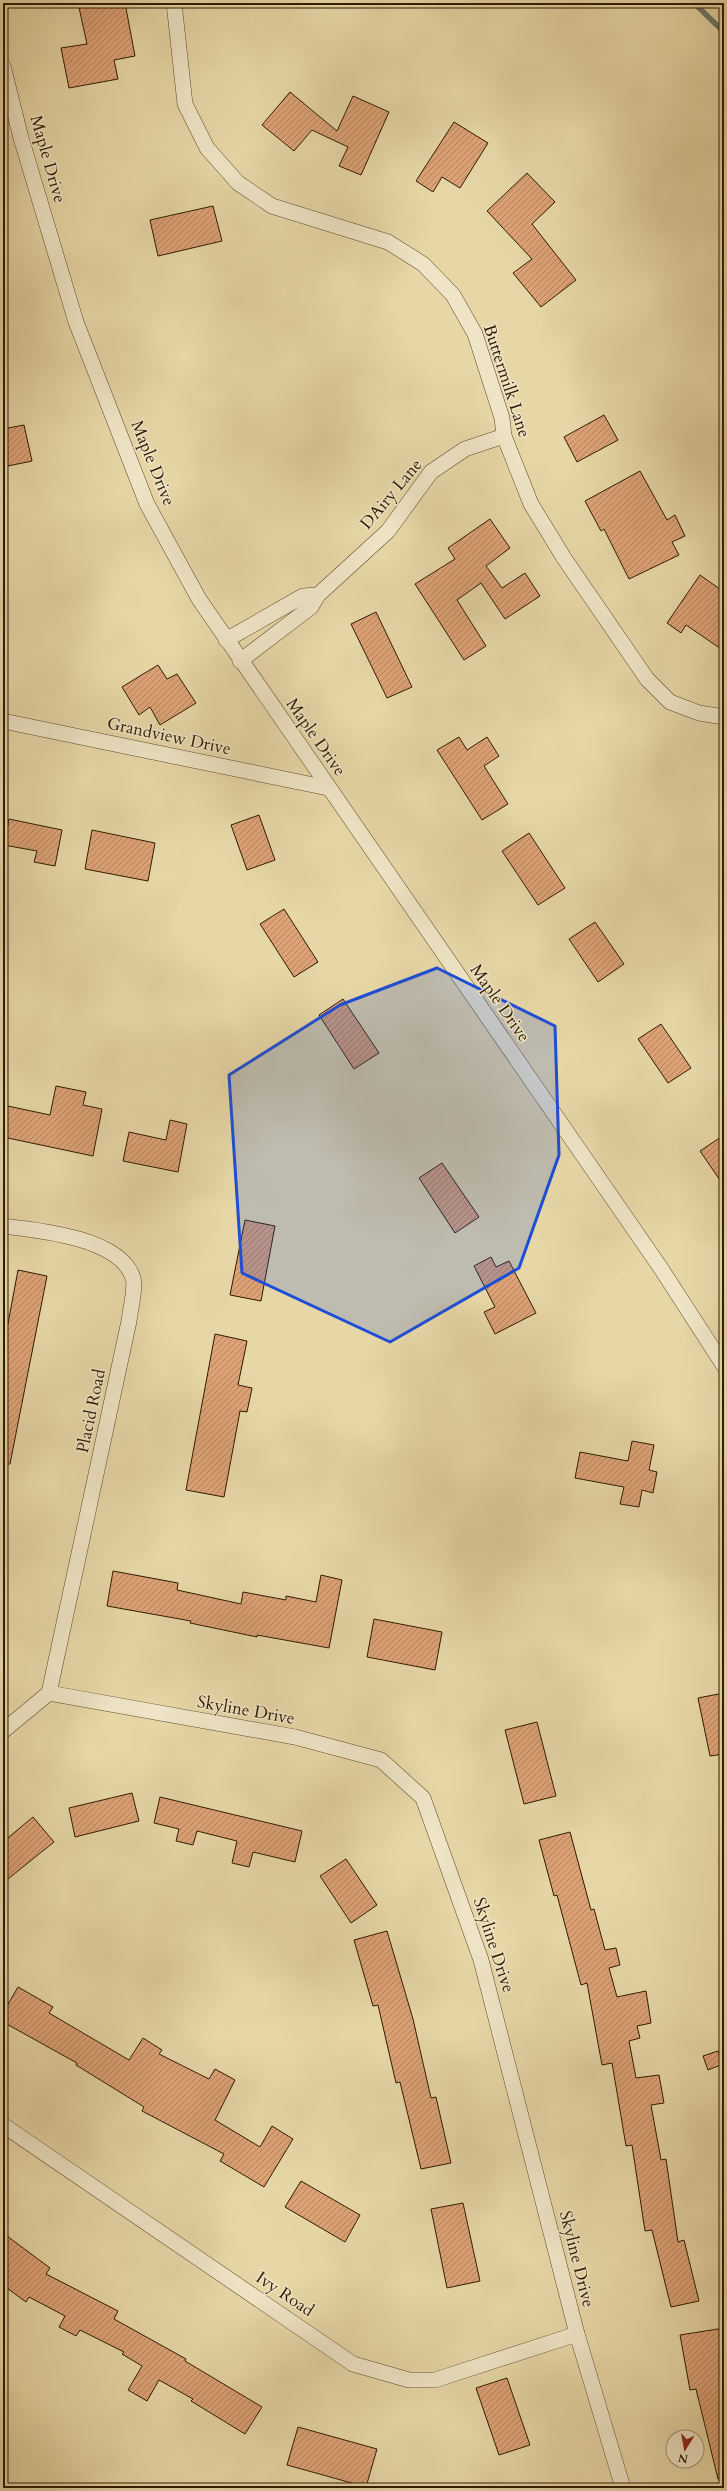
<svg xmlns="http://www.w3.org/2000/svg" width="727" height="2491" font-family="Cardo,serif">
  <defs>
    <pattern id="building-hatch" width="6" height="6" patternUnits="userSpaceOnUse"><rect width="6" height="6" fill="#dda377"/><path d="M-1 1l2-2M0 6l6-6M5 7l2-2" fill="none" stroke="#b4845f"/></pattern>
  </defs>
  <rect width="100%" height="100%" fill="#e7d7a7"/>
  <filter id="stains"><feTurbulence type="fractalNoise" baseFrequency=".005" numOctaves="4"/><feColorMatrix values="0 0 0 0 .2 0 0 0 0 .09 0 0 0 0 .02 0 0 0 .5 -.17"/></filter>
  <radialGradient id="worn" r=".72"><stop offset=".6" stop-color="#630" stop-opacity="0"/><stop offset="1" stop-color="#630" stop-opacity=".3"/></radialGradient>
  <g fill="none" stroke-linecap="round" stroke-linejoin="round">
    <polyline stroke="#6e7969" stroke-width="5.5" points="694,3 724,32"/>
  </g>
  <g fill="url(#building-hatch)" stroke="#2f1a00">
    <polygon points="78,3 125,3 135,56 114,60 118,79 69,88 61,48 87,44"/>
    <polygon points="290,92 337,131 353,96 389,112 361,175 339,166 348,147 312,130 294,151 262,125"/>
    <polygon points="454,122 488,143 460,188 442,177 433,192 416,181"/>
    <polygon points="527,173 555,202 532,224 576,280 541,307 513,273 532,259 487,211"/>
    <polygon points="213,206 222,241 158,256 150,220"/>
    <polygon points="604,415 618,440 577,462 564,437"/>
    <polygon points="24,425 32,461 3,467 3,429"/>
    <polygon points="640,471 667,520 675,515 685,536 672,542 679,555 629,579 604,529 601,531 585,501"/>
    <polygon points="490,519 510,548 486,566 502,588 525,573 540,596 505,619 481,583 457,600 486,646 464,660 415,584 455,559 448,548"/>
    <polygon points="700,575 724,592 724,651 686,625 681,633 667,623"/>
    <polygon points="376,612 412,687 387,698 351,624"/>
    <polygon points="158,665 167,679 177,674 196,703 160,725 150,707 139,715 122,687"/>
    <polygon points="459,737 467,750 487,737 499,756 484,766 508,804 482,820 437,750"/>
    <polygon points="259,815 275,860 247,870 231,825"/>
    <polygon points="9,819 62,830 55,866 34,862 37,851 4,845"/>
    <polygon points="92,830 155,843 148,881 85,869"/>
    <polygon points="529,833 565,888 538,905 502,851"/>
    <polygon points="284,909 318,962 294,977 260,924"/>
    <polygon points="595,922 624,964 598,982 569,939"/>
    <polygon points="343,999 379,1053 354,1069 319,1015"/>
    <polygon points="661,1024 691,1068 668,1083 638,1039"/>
    <polygon points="56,1086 86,1092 83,1105 102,1109 93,1156 3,1137 3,1105 50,1115"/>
    <polygon points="170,1120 187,1124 178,1172 123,1161 129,1132 166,1140"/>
    <polygon points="724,1135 724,1186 700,1151"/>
    <polygon points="442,1163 479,1217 455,1233 419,1178"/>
    <polygon points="245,1220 275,1226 261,1301 230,1295"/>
    <polygon points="491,1257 496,1267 509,1261 536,1313 495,1334 484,1312 495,1307 474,1266"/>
    <polygon points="18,1270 47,1276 10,1464 3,1464 3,1350"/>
    <polygon points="215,1334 247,1341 238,1385 252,1388 247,1412 240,1411 224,1497 186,1490"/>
    <polygon points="632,1441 654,1445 649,1470 657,1472 653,1493 642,1490 639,1507 620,1504 624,1487 575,1478 580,1452 628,1461"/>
    <polygon points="113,1571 178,1583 177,1590 241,1604 243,1592 286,1600 286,1596 316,1602 321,1575 342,1580 329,1648 257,1635 257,1637 190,1623 191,1621 107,1606"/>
    <polygon points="374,1619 442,1632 435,1670 367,1657"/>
    <polygon points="724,1693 724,1754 710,1756 698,1698"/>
    <polygon points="537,1722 556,1796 524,1804 505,1730"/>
    <polygon points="132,1793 139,1821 75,1837 69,1808"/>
    <polygon points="160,1797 302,1831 295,1862 253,1852 249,1867 232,1863 237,1841 197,1831 193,1845 176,1841 179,1829 154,1823"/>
    <polygon points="33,1817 54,1842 3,1883 3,1842"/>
    <polygon points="570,1832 591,1910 594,1909 605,1950 616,1948 620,1965 609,1968 617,1997 646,1991 651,2023 637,2026 640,2038 629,2041 636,2078 659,2075 664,2103 651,2105 661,2160 666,2159 678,2242 684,2240 699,2301 671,2307 652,2230 645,2231 632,2145 626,2146 612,2063 602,2065 587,1983 581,1985 557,1895 554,1896 539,1840"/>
    <polygon points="346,1859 377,1905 351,1923 320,1876"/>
    <polygon points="387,1931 413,2019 431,2098 436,2097 451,2163 421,2169 400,2082 396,2083 378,2005 373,2006 354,1940"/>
    <polygon points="18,1987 53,2007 49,2013 129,2060 143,2038 162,2050 159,2054 209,2079 215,2069 235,2080 215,2120 260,2147 272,2126 293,2139 264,2187 220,2161 224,2154 142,2111 144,2107 76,2065 77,2063 3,2022 3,2013"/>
    <polygon points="718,2051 723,2064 708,2070 703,2056"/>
    <polygon points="301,2181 360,2215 345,2242 285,2207"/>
    <polygon points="463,2203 480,2281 447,2288 431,2209"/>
    <polygon points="3,2233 50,2268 46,2274 118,2311 114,2319 186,2359 185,2361 262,2407 245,2434 191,2401 193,2399 159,2380 147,2401 128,2390 142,2366 122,2354 124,2352 80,2330 76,2336 59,2327 65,2316 29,2297 26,2302 3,2285"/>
    <polygon points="724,2328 724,2479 718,2479 696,2389 690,2390 680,2335"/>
    <polygon points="507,2378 530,2445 499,2455 476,2388"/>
    <polygon points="298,2427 377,2449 366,2487 287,2465"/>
  </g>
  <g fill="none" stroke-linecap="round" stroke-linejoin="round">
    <defs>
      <g id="street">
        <polyline points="174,3 185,104 207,148 238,183 272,206 388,242 423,264 453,295 475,334 502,418 504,436 531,504 564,558 647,679 670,702 699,713 724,717"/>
        <polyline points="3,66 21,138 76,322 147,504 199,599 660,1267 724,1366"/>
        <polyline points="226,640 303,596 318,595"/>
        <polyline points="240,661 311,607 318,595 388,531 431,472 465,449 504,436"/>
        <polyline points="3,721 328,788"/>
        <path d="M3 1226C38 1230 121 1238 133 1278 136 1287 130 1311 129 1321L49 1693"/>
        <polyline points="49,1693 295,1737 381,1760 423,1798 481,1960 577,2334 623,2488"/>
        <polyline points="3,1731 49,1693"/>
        <polyline points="3,2125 353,2364 409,2380 435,2380 577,2334"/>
      </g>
    </defs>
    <use href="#street" stroke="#5d492a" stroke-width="16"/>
    <use href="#street" stroke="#efe5c6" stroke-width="15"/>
  </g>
  <path fill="#1d4ed8" fill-opacity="0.2" stroke="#1d4ed8" stroke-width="3" stroke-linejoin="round" d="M437 968 555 1026 559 1155 519 1268 390 1342 242 1273 229 1075 340 1005Z"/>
  <g text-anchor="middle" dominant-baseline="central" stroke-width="3" stroke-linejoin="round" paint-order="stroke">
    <g font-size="17" fill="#2f1a00" stroke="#efe5c6">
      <text transform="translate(48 159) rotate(74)">Maple Drive</text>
      <text transform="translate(507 381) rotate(72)">Buttermilk Lane</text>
      <text transform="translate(153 463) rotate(68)">Maple Drive</text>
      <text transform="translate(391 494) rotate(-50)">DAiry Lane</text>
      <text transform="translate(169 736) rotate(12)">Grandview Drive</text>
      <text transform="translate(316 737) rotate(55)">Maple Drive</text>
      <text transform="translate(500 1003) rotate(55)">Maple Drive</text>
      <text transform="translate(91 1411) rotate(-78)">Placid Road</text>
      <text transform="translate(246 1710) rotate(10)">Skyline Drive</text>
      <text transform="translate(494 1945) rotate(72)">Skyline Drive</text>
      <text transform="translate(577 2259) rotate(76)">Skyline Drive</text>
      <text transform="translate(285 2294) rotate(34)">Ivy Road</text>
    </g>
  </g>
  <rect width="727" height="2491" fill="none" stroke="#e7d7a7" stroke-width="16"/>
  <rect x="4" y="4" width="719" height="2483" fill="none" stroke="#2f1a00" stroke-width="2"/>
  <rect x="8" y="8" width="711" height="2475" fill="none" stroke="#2f1a00"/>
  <g transform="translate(685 2449) rotate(191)"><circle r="19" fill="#efe5c6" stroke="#a29477"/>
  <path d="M0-3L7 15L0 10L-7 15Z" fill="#8f2418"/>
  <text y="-6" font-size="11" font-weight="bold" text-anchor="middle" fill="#2f1a00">N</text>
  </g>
  <rect width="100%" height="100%" filter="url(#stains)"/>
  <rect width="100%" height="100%" fill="url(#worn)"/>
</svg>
